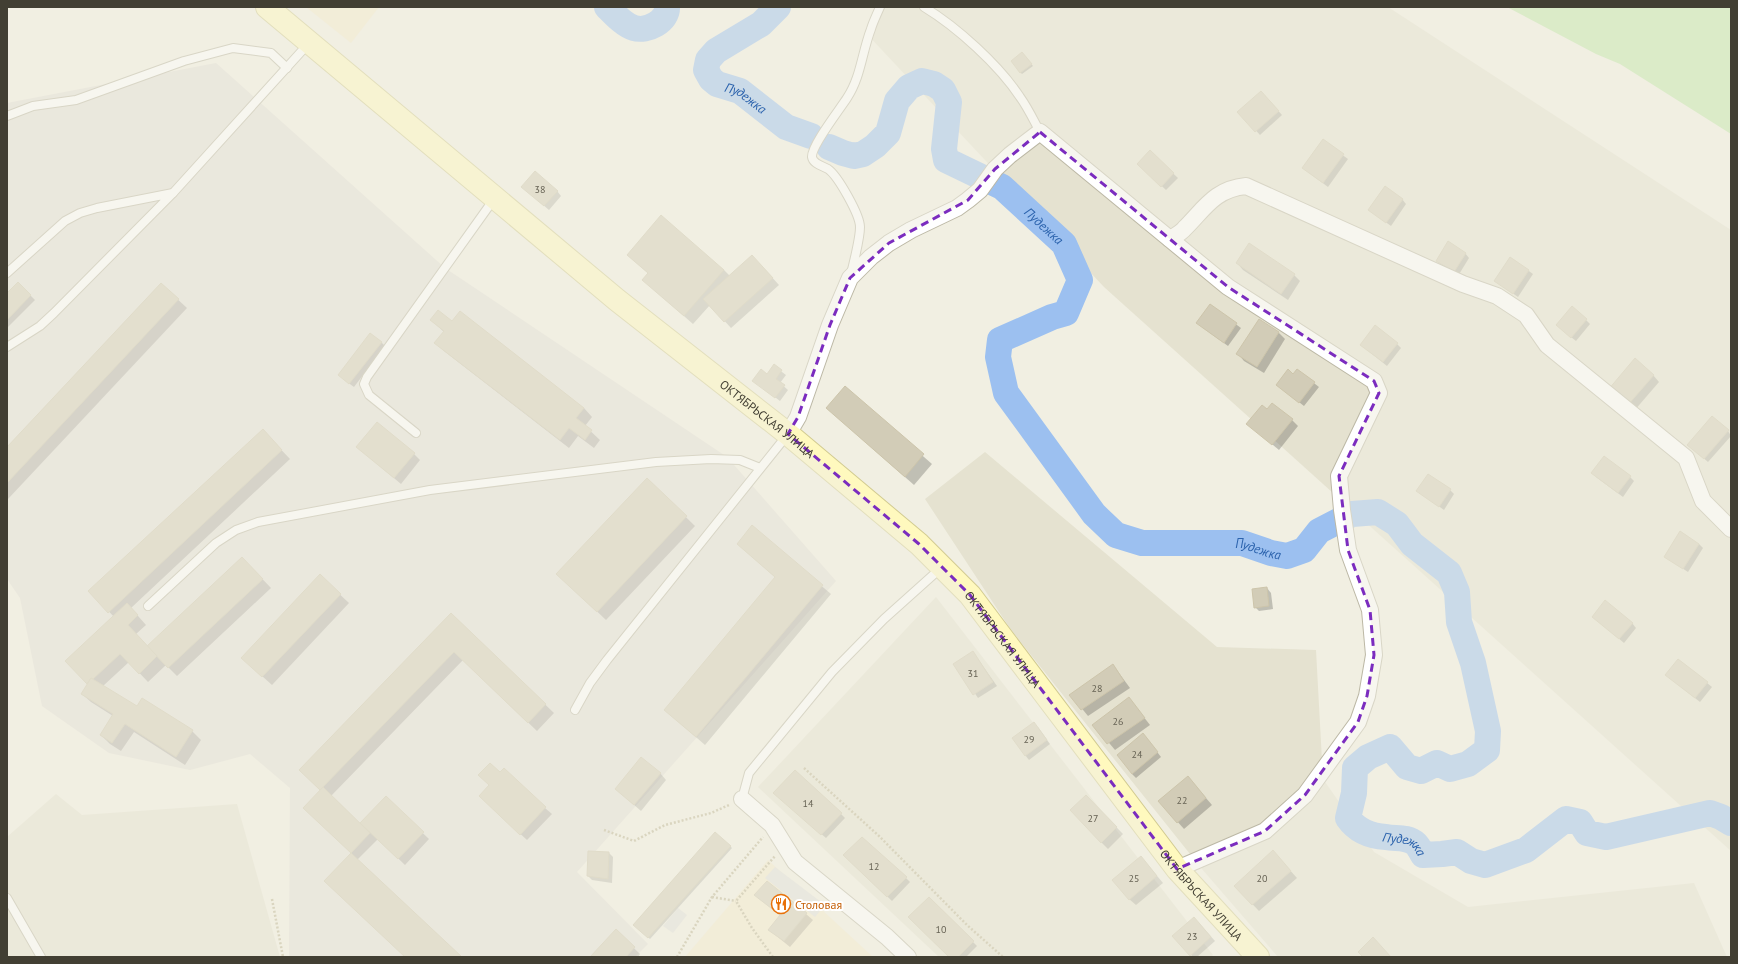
<svg xmlns="http://www.w3.org/2000/svg" width="1738" height="964" font-family="'PT Sans',sans-serif">
  <rect width="100%" height="100%" fill="#f1efe2"/>
  <g fill="#e5e2d0">
    <polygon points="881,7 1388,7 1731,230 1731,851 1104,287 866,33"/>
    <polygon points="985,452 1217,647 1316,650 1323,779 1374,852 1468,907 1694,883 1727,957 1278,957 1202,869 1011,630 925,499"/>
    <polygon points="936,597 1213,955 1211,957 939,957 758,787"/>
    <polygon points="56,794 82,815 237,804 280,957 7,957 7,837"/>
  </g>
  <g fill="#f4eacc">
    <polygon points="306,7 379,7 351,43"/>
    <polygon points="768,860 873,957 685,957"/>
  </g>
  <polygon fill="#e3dfd7" points="216,63 445,268 727,457 836,581 577,872 648,944 635,957 289,957 290,788 250,754 190,770 109,753 42,706 20,598 7,579 7,103"/>
  <polygon fill="#c1e6a9" points="1507,7 1731,7 1731,134 1620,64 1596,54"/>
  <g fill="#e1e0db">
    <polygon points="775,867 825,905 815,917 765,878"/>
    <polygon points="678,908 687,915 673,933 663,926"/>
  </g>
  <g fill="#0003">
    <polygon points="1024,55 1033,66 1022,74 1020,72"/>
    <polygon points="1265,96 1282,115 1260,135 1239,112"/>
    <polygon points="1323,141 1348,159 1328,187 1308,172"/>
    <polygon points="1150,152 1178,178 1166,190 1138,164"/>
    <polygon points="527,191 557,191 561,196 549,210"/>
    <polygon points="1402,199 1406,204 1391,226 1369,210"/>
    <polygon points="1465,253 1469,258 1458,276 1437,261"/>
    <polygon points="628,255 724,270 730,276 759,263 779,285 731,328 710,305 693,324 652,288 649,274"/>
    <polygon points="1511,258 1533,274 1518,297 1495,281"/>
    <polygon points="1237,263 1294,275 1300,281 1288,300 1243,270"/>
    <polygon points="18,283 35,300 8,327 7,295"/>
    <polygon points="161,284 187,308 8,499 7,498 7,448"/>
    <polygon points="1210,305 1241,328 1228,346 1202,327"/>
    <polygon points="431,320 584,408 592,417 585,426 600,440 594,448 578,436 569,448 444,351 435,343 444,332"/>
    <polygon points="1259,320 1279,333 1285,339 1264,373 1244,361 1238,354"/>
    <polygon points="1586,320 1590,324 1576,341 1561,329"/>
    <polygon points="381,342 385,346 354,387 343,379"/>
    <polygon points="1397,344 1401,348 1387,366 1366,349"/>
    <polygon points="774,366 786,375 780,383 788,390 780,401 754,381 767,375"/>
    <polygon points="1297,370 1319,387 1304,406 1277,385 1294,375"/>
    <polygon points="1653,375 1659,382 1634,411 1610,390"/>
    <polygon points="845,388 932,464 914,485 836,416"/>
    <polygon points="1267,411 1292,420 1298,426 1279,450 1248,424"/>
    <polygon points="1728,431 1731,436 1708,462 1693,449"/>
    <polygon points="271,439 290,459 131,608 146,625 136,634 148,647 251,567 271,588 177,676 166,665 148,682 129,662 103,686 137,708 143,700 192,731 201,740 185,765 134,732 121,751 110,744 101,735 113,716 91,702 82,694 88,684 67,661 114,617 90,591"/>
    <polygon points="357,447 414,454 420,460 401,484"/>
    <polygon points="1596,477 1630,477 1634,481 1623,497"/>
    <polygon points="647,479 695,526 606,620 566,582"/>
    <polygon points="1450,490 1454,494 1444,510 1418,491"/>
    <polygon points="752,527 831,594 705,745 665,710 776,578 738,544"/>
    <polygon points="1699,544 1703,548 1688,572 1665,557"/>
    <polygon points="320,576 349,603 272,685 251,666"/>
    <polygon points="1267,588 1271,593 1273,609 1259,611 1255,607"/>
    <polygon points="451,614 554,713 537,731 463,660 331,796 360,824 386,798 429,839 405,865 378,839 357,860 460,957 406,957 326,881 352,853 305,808 321,791 301,770"/>
    <polygon points="1593,617 1632,623 1636,628 1624,643"/>
    <polygon points="973,652 997,686 978,698 955,664"/>
    <polygon points="1679,660 1712,687 1700,702 1671,679"/>
    <polygon points="1113,665 1130,688 1088,716 1071,695"/>
    <polygon points="1129,698 1150,725 1115,750 1094,725"/>
    <polygon points="1038,727 1050,744 1029,760 1025,755"/>
    <polygon points="1147,739 1161,757 1136,778 1132,774"/>
    <polygon points="660,773 666,780 641,811 616,789"/>
    <polygon points="1194,784 1212,805 1184,829 1160,802"/>
    <polygon points="1086,796 1123,834 1108,849 1101,842"/>
    <polygon points="779,797 841,814 845,818 826,838"/>
    <polygon points="486,802 545,808 552,814 527,840"/>
    <polygon points="715,833 732,848 650,939 634,924"/>
    <polygon points="609,853 613,857 612,883 592,880 588,876"/>
    <polygon points="844,855 906,878 910,882 892,901"/>
    <polygon points="1279,858 1297,878 1259,911 1235,886"/>
    <polygon points="1147,864 1163,883 1136,905 1129,899"/>
    <polygon points="755,895 806,914 813,920 790,947 769,930 781,916"/>
    <polygon points="929,898 977,946 966,957 950,957"/>
    <polygon points="1198,922 1215,941 1197,957 1193,957 1173,936"/>
    <polygon points="616,931 640,954 638,957 591,957"/>
  </g>
  <g fill="none" stroke-linecap="round" stroke-linejoin="round">
    <g stroke="#9cc0f0" stroke-width="26">
      <path d="M607 7C614 14 624 25 634 28 647 32 668 21 667 7"/>
      <path id="s1" d="M778 7 761 24 716 51 708 60 706 70 711 79 717 84 740 91 786 127 811 136"/>
      <path id="s2" d="M829 147 843 153 854 156 863 154 875 146 888 133 897 101 909 87 922 81 934 84 943 90 949 102 944 149 946 160 1002 187 1064 244 1080 280 1066 313 1052 317 1000 340 998 357 1006 393 1094 514 1116 535 1142 543H1242L1271 553 1287 556 1304 550 1319 531 1352 514 1378 512 1397 524 1412 544 1449 573 1457 592 1459 622 1473 663 1488 731 1487 750 1468 764 1450 769 1437 763 1421 771 1407 767 1390 747 1368 757 1355 768 1354 793 1348 818C1357 831 1370 836 1386 837 1396 839 1407 836 1416 844 1419 847 1421 852 1423 855L1442 854 1457 852 1471 861 1485 865 1526 850 1566 819 1580 822 1587 833 1606 837 1710 813 1721 817 1731 823"/>
    </g>
  </g>
  <g fill="#d2ccb7" stroke="#cdc5ab">
    <polygon points="1022,52 1032,64 1020,73 1011,61"/>
    <polygon points="1261,91 1279,111 1255,132 1237,112"/>
    <polygon points="1323,139 1344,154 1323,183 1302,168"/>
    <polygon points="1150,150 1174,173 1161,187 1137,164"/>
    <polygon points="535,171 558,191 544,206 521,187"/>
    <polygon points="1385,186 1403,199 1386,223 1368,210"/>
    <polygon points="661,215 724,270 684,316 642,280 648,273 627,255"/>
    <polygon points="1448,241 1466,253 1454,272 1436,261"/>
    <polygon points="1249,243 1295,274 1281,294 1236,263"/>
    <polygon points="752,255 773,278 724,322 703,299"/>
    <polygon points="1510,257 1529,270 1513,294 1494,281"/>
    <polygon points="18,282 31,295 7,320 7,293"/>
    <polygon points="161,283 179,299 7,483 7,447"/>
    <polygon points="1210,304 1237,323 1224,343 1196,323"/>
    <polygon points="1572,306 1587,319 1571,338 1556,325"/>
    <polygon points="438,310 452,321 460,311 584,408 576,418 592,430 585,440 569,428 560,440 434,343 444,331 430,320"/>
    <polygon points="1259,319 1279,332 1257,367 1236,354"/>
    <polygon points="1375,325 1398,343 1383,362 1360,345"/>
    <polygon points="370,333 382,342 349,384 338,375"/>
    <polygon points="1635,358 1654,375 1627,406 1608,390"/>
    <polygon points="774,364 782,370 776,379 785,385 775,398 752,381 761,369 767,374"/>
    <polygon points="1288,369 1293,374 1297,369 1315,382 1299,403 1276,385"/>
    <polygon points="845,386 924,454 905,477 826,408"/>
    <polygon points="1272,403 1293,419 1272,445 1246,424 1262,405 1267,409"/>
    <polygon points="1712,416 1729,430 1704,459 1687,445"/>
    <polygon points="377,422 415,453 394,478 356,447"/>
    <polygon points="263,429 282,450 108,613 88,591"/>
    <polygon points="1604,456 1631,476 1618,493 1591,473"/>
    <polygon points="1428,474 1451,489 1439,507 1416,491"/>
    <polygon points="647,478 687,516 597,612 556,574"/>
    <polygon points="752,525 823,585 696,737 664,710 775,577 737,544"/>
    <polygon points="1680,531 1699,544 1683,569 1664,557"/>
    <polygon points="242,557 263,579 168,668 147,646"/>
    <polygon points="320,574 341,594 262,677 241,658"/>
    <polygon points="1267,587 1269,606 1254,608 1252,589"/>
    <polygon points="1605,600 1633,623 1619,639 1592,617"/>
    <polygon points="127,603 138,615 128,625 157,656 139,674 120,654 93,679 91,678 87,684 65,661"/>
    <polygon points="451,613 546,704 528,723 454,652 320,790 299,770"/>
    <polygon points="973,651 993,682 973,695 953,664"/>
    <polygon points="1678,659 1708,682 1695,698 1665,675"/>
    <polygon points="1113,664 1124,681 1081,710 1069,695"/>
    <polygon points="91,678 137,706 142,698 193,730 176,757 125,724 112,743 100,735 113,714 81,694"/>
    <polygon points="1129,697 1145,718 1107,744 1092,725"/>
    <polygon points="1034,722 1047,740 1025,756 1012,738"/>
    <polygon points="1143,733 1158,752 1132,774 1117,755"/>
    <polygon points="641,757 661,773 634,805 615,789"/>
    <polygon points="490,763 500,772 504,768 546,807 520,835 479,796 489,785 478,775"/>
    <polygon points="795,770 842,813 821,835 773,793"/>
    <polygon points="1188,776 1206,798 1177,823 1158,801"/>
    <polygon points="323,787 370,833 351,853 303,808"/>
    <polygon points="1086,795 1117,827 1101,843 1070,810"/>
    <polygon points="386,796 424,832 398,859 360,823"/>
    <polygon points="715,832 731,846 648,938 633,925"/>
    <polygon points="862,837 907,877 887,897 843,855"/>
    <polygon points="1273,850 1291,871 1252,905 1234,886"/>
    <polygon points="588,851 609,852 608,879 587,876"/>
    <polygon points="351,853 462,957 405,957 324,881"/>
    <polygon points="1141,856 1157,876 1129,900 1112,880"/>
    <polygon points="767,881 807,913 784,941 768,930 780,915 754,895"/>
    <polygon points="929,897 974,941 958,957 949,957 908,917"/>
    <polygon points="1194,917 1211,937 1190,956 1172,936"/>
    <polygon points="616,929 635,947 626,957 590,957"/>
    <polygon points="1373,937 1391,957 1363,957 1358,952"/>
  </g>
  <g fill="none" stroke-linecap="round" stroke-linejoin="round">
    <defs>
      <g id="lane">
        <path d="M924 7C957 27 999 65 1020 97 1028 108 1034 121 1040 132"/>
        <polyline points="7,116 33,106 76,100 184,61 233,48 271,53 287,68"/>
        <polyline points="173,193 309,43"/>
        <polyline points="7,273 65,221 80,213 97,208 173,193 54,313 40,326 7,347"/>
        <path d="M851 274C854 261 860 239 860 227 860 215 838 176 828 169 823 166 813 164 812 157 811 146 840 109 847 98 861 77 862 52 871 29 873 22 877 14 880 7"/>
        <polyline points="416,433 369,395 364,384 367,377 494,199"/>
        <polyline points="148,606 216,543 236,530 258,522 430,490 656,462 711,459 740,460 760,468"/>
        <polyline points="575,710 590,683 607,660 788,434"/>
        <polyline points="742,799 749,773 832,672 884,619 942,567"/>
        <polyline points="7,898 41,957"/>
      </g>
      <g id="street">
        <path d="M1170 239C1175 236 1181 233 1185 228 1205 208 1215 189 1246 186L1463 284 1497 296 1526 315 1547 345 1686 458 1703 501 1731 529"/>
        <polyline points="788,434 798,417 830,325 850,278 871,257 889,243 911,230 957,208 968,200 980,190 995,169 1010,155 1040,132 1228,287 1374,381 1379,393 1339,476 1342,510 1348,550 1370,610 1374,655 1367,696 1358,722 1305,795 1265,831 1177,869"/>
        <polyline points="742,799 772,825 795,862 887,937 908,957"/>
      </g>
      <g id="secondary">
        <path id="s3" d="M267 7 617 300 788 434 919 544 970 595 1177 869 1258 957"/>
      </g>
    </defs>
    <use href="#lane" stroke="#bcb8a5" stroke-width="10"/>
    <use href="#street" stroke="#bcb8a5" stroke-width="18"/>
    <use href="#secondary" stroke="#d2cb91" stroke-width="24"/>
    <g stroke="#beb696" stroke-width="2.5" stroke-dasharray="2 2" stroke-linecap="butt">
      <polyline points="804,768 879,836 967,925 1003,957"/>
      <polyline points="604,830 634,841 665,825 711,813 729,805"/>
      <polyline points="712,897 736,901"/>
      <polyline points="272,899 283,957"/>
      <polyline points="677,957 712,897 763,837"/>
      <polyline points="773,957 752,928 736,901 775,856"/>
    </g>
    <use href="#lane" stroke="#fff" stroke-width="8"/>
    <use href="#street" stroke="#fff" stroke-width="16"/>
    <use href="#secondary" stroke="#fff9be" stroke-width="22"/>
  </g>
  <path d="M0 0H1738V964H0ZM1040 132 1228 287 1374 381 1379 393 1339 476 1348 550 1370 610 1374 655 1367 696 1358 722 1305 795 1265 831 1177 869 970 595 919 544 788 434 798 417 830 325 850 278 889 243 968 200 995 169Z" fill="#f1efe2" fill-opacity=".55" fill-rule="evenodd"/>
  <path fill="none" stroke="#7b2cbf" stroke-width="3" stroke-dasharray="8 5" stroke-linejoin="round" d="M1040 132 1228 287 1374 381 1379 393 1339 476 1348 550 1370 610 1374 655 1367 696 1358 722 1305 795 1265 831 1177 869 970 595 919 544 788 434 798 417 830 325 850 278 889 243 968 200 995 169Z"/>
  <defs>
    <symbol id="restaurant-ring" viewBox="-11 -11 22 22"><circle r="9.5" fill="#fff" stroke="#e8710a" stroke-width="1.5"/><path d="M-5-6h1v4h1v-4h1v4h1v-4h1v5L-1.5 .5V6h-2V.5L-5-1ZM5-6V6H3V1.5H1.5Q1.5-4 5-6Z" fill="#e8710a"/></symbol>
  </defs>
  <g fill-rule="evenodd">
    <use href="#restaurant-ring" x="770" y="893" width="22" height="22"/>
  </g>
  <g text-anchor="middle" dominant-baseline="central" stroke-width="4" stroke-linejoin="round" paint-order="stroke">
    <g font-size="10" fill="#666254">
      <text x="540" y="189">38</text>
      <text x="973" y="673">31</text>
      <text x="1097" y="688">28</text>
      <text x="1118" y="721">26</text>
      <text x="1029" y="739">29</text>
      <text x="1137" y="754">24</text>
      <text x="1182" y="800">22</text>
      <text x="808" y="803">14</text>
      <text x="1093" y="818">27</text>
      <text x="874" y="866">12</text>
      <text x="1134" y="878">25</text>
      <text x="1262" y="878">20</text>
      <text x="941" y="929">10</text>
      <text x="1192" y="936">23</text>
    </g>
    <g font-size="12" fill="#423f33" stroke="#fff">
      <text stroke="none"><textPath href="#s3" startOffset="648">ОКТЯБРЬСКАЯ УЛИЦА</textPath></text>
      <text stroke="none"><textPath href="#s3" startOffset="972">ОКТЯБРЬСКАЯ УЛИЦА</textPath></text>
      <text stroke="none"><textPath href="#s3" startOffset="1296">ОКТЯБРЬСКАЯ УЛИЦА</textPath></text>
    </g>
    <g font-size="12" fill="#c56008" stroke="#fff" text-anchor="start">
      <text x="795" y="904">Столовая</text>
    </g>
    <g font-size="13" font-style="italic" fill="#2c63ad" stroke="#fff">
      <text stroke="none"><textPath href="#s1" startOffset="149">Пудежка</textPath></text>
      <text stroke="none"><textPath href="#s2" startOffset="349">Пудежка</textPath></text>
      <text stroke="none"><textPath href="#s2" startOffset="901">Пудежка</textPath></text>
      <text stroke="none"><textPath href="#s2" startOffset="1585">Пудежка</textPath></text>
    </g>
  </g>
  <rect width="1738" height="964" fill="none" stroke="#423f33" stroke-width="16"/>
</svg>
